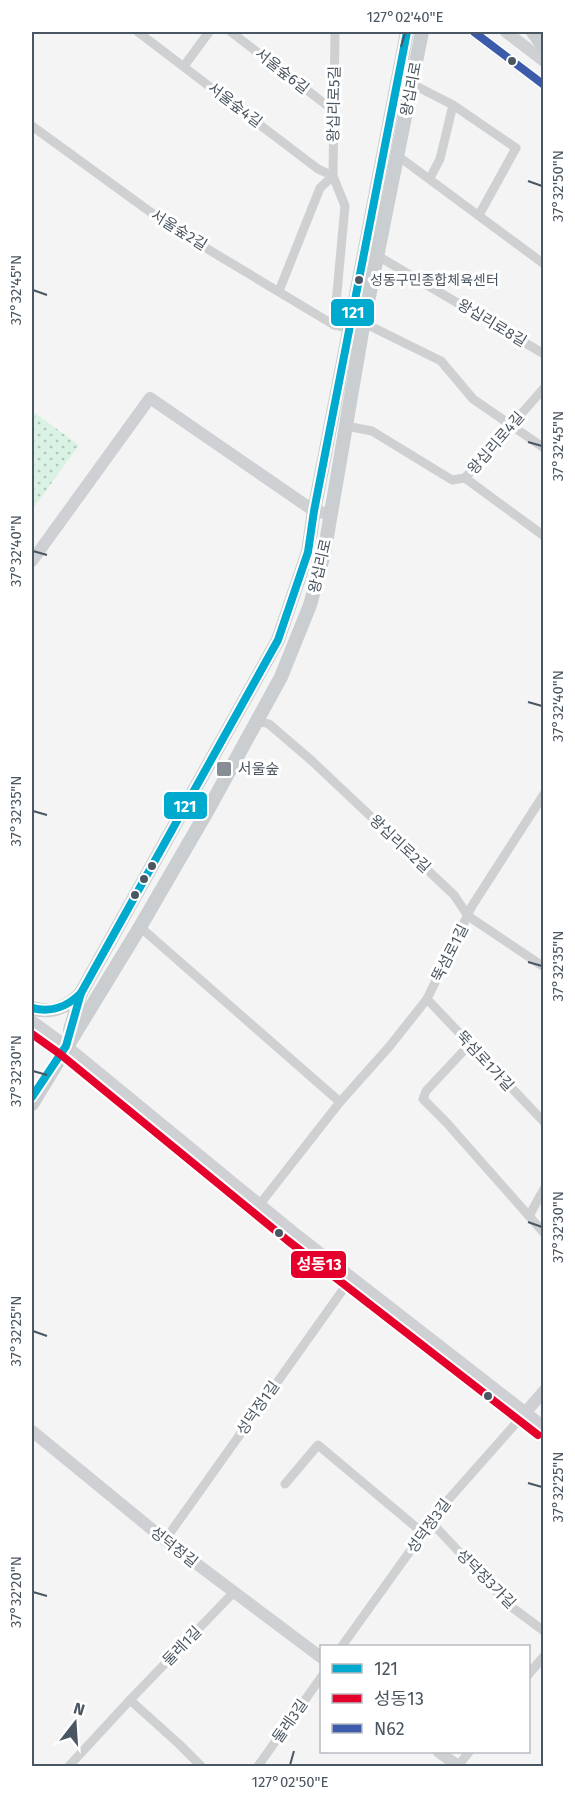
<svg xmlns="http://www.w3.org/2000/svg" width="575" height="1798" font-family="'Fira Sans','Noto Sans KR',sans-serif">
  <defs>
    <pattern id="grass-dots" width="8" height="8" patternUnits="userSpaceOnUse" patternTransform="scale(1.5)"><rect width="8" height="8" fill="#d9f2e3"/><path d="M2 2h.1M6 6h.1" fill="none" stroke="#b2c7bb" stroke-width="1.8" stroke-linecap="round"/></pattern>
  </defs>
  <rect width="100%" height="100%" fill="#f4f4f4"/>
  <polygon fill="url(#grass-dots)" points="32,411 79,445 32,510"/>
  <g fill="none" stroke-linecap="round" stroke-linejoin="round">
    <g stroke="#ced0d2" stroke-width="9">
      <polyline points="138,32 318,169 333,176 320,188 279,291"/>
      <polyline points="231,32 333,110"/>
      <polyline points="184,66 209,32"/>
      <polyline points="412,84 453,105 516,148 479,215"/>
      <polyline points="32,126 171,227 334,325 350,329"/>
      <polyline points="398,156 544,264"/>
      <polyline points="430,178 440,159 453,105"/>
      <polyline points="378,256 544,354"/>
      <polyline points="364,323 441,361 473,399 544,448"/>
      <polyline points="334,325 345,206 333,176 335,32"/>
      <polyline points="346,426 372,431 452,480 465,478 544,388"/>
      <polyline points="465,478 544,536"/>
      <polyline points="257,721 269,724 312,761 454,895 468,916 544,967"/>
      <polyline points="140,927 340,1102"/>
      <polyline points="427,999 544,1122"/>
      <polyline points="470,1044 426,1091 423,1099 446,1122 529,1216"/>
      <polyline points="544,1189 529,1216 544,1233"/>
      <polyline points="260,1204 340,1102 389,1047 427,999 472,906 544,794"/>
      <polyline points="285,1484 318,1445 423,1533"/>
      <polyline points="431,1522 510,1606 544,1631"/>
      <polyline points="165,1540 352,1277"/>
      <polyline points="342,1646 441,1508 525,1413"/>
      <polyline points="528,1675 544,1656"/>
      <polyline points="130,1700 179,1744 201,1766"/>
      <polyline points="69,1766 130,1700 233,1593"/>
      <polyline points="258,1766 322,1676"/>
      <polyline points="458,1766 469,1752"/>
    </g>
    <g stroke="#ced0d4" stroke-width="12">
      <polyline points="474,32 544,85"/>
      <polyline points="506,32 544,61"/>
      <polyline points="32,561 150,398 314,511 331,514"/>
      <polyline points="32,1021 66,1046 293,1232 544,1427"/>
      <polyline points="525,1413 544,1391"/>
      <polyline points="32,1431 165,1540 322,1658"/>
      <polyline points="439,1752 458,1766"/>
    </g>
    <g stroke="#caced1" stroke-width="14">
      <polyline points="533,32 544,47"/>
      <path d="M32 1008C50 1014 67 1008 81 993"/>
      <polyline points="70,1030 81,993 278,640 308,552 314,511 407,32"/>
      <polyline points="32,1104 140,927 208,810 281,677 310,605 324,554 362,332 422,32"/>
    </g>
    <defs>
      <g id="bus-1">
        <path d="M32 1008C52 1013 67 1007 81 993"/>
        <polyline points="32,1097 66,1046 81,993 278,640 308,552 314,511 407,32"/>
      </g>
      <polyline id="bus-2" points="32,1034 60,1054 287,1240 538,1435"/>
      <polyline id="bus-3" points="474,32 544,85"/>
    </defs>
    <use href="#bus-1" stroke="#fff" stroke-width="12"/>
    <use href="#bus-2" stroke="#fff" stroke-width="12"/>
    <use href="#bus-3" stroke="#fff" stroke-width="12"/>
    <use href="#bus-1" stroke="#00a9ce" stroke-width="8"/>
    <use href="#bus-2" stroke="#e4002b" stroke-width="8"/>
    <use href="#bus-3" stroke="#3d5bab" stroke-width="8"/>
  </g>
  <path fill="none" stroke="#4a5661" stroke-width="2" d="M401 47 405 33M528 181 542 186M33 290 47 295M528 442 542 446M33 551 47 555M528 702 542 706M33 811 47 815M528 962 542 966M33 1071 47 1075M528 1222 542 1227M33 1331 47 1336M528 1483 542 1487M33 1592 47 1596M290 1765 294 1751"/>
  <g fill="#4a5661" stroke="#fff" stroke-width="2">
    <circle cx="512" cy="61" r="5"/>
    <circle cx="359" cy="280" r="5"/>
    <circle cx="152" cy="866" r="5"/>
    <circle cx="144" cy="879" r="5"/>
    <circle cx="135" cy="895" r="5"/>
    <circle cx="279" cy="1233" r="5"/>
    <circle cx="488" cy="1396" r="5"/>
  </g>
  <rect fill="#868d94" stroke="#fff" stroke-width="2" x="216" y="761" width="16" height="16" rx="3"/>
  <g text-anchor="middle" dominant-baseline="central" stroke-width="6" stroke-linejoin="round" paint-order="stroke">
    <g font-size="14" fill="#4a5661" stroke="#fff" text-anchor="start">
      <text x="370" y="280">성동구민종합체육센터</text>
    </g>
    <g font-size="15" fill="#4a5661" stroke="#fff">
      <text transform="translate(282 71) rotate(38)">서울숲6길</text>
      <text transform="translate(411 89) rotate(-79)">왕십리로</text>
      <text transform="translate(334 104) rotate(-89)">왕십리로5길</text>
      <text transform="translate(235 105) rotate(37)">서울숲4길</text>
      <text transform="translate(179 230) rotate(32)">서울숲2길</text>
      <text transform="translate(492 323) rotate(31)">왕십리로8길</text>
      <text transform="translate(496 443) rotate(-49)">왕십리로4길</text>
      <text transform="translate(320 566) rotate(-77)">왕십리로</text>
      <text transform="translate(400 844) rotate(43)">왕십리로2길</text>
      <text transform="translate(450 953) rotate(-63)">뚝섬로1길</text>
      <text transform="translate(485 1061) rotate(47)">뚝섬로1가길</text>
      <text transform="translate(258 1408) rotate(-55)">성덕정1길</text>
      <text transform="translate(429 1526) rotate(-54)">성덕정3길</text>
      <text transform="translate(174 1547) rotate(38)">성덕정길</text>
      <text transform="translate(486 1579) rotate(45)">성덕정3가길</text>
      <text transform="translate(182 1646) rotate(-46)">둘레1길</text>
      <text transform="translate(290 1721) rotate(-55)">둘레3길</text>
    </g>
    <g font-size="15" fill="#4a5661" stroke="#fff" text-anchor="start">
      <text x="238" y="769">서울숲</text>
    </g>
  </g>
  <g stroke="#fff" stroke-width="2">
    <rect x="330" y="298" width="45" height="29" rx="6" fill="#00a9ce"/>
    <rect x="163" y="791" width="45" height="29" rx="6" fill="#00a9ce"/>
    <rect x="290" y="1250" width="57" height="29" rx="6" fill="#e4002b"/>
  </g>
  <g font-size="16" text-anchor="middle" font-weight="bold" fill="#fff">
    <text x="353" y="318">121</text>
    <text x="185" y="812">121</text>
    <text x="319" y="1270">성동13</text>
  </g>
  <rect width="575" height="1798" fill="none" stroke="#ffffff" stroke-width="66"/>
  <rect x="320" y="1645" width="210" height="108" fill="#ffffff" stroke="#b7bbc0" stroke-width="1.5"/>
  <rect x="332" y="1664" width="30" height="9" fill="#00a9ce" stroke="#b7bbc0" stroke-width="1.5"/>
  <text x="374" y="1675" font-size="18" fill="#4a5661">121</text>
  <rect x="332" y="1694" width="30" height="9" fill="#e4002b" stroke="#b7bbc0" stroke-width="1.5"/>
  <text x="374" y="1705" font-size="18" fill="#4a5661">성동13</text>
  <rect x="332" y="1724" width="30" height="9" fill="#3d5bab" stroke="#b7bbc0" stroke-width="1.5"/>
  <text x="374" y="1735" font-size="18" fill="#4a5661">N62</text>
  <g transform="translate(75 1723) rotate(17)" stroke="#ffffff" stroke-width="4.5" paint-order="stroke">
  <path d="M0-4.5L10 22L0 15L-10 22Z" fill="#4a5661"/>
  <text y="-9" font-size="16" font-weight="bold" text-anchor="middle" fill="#4a5661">N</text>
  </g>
  <rect x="33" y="33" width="509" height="1732" fill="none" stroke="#4a5661" stroke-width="2"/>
  <g font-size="15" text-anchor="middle" fill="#4a5661">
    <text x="405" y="22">127°02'40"E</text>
    <text transform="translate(558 186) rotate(-90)" y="5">37°32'50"N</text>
    <text transform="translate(16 290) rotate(-90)" y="5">37°32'45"N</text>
    <text transform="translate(558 446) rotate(-90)" y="5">37°32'45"N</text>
    <text transform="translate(16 551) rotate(-90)" y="5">37°32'40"N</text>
    <text transform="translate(558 706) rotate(-90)" y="5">37°32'40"N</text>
    <text transform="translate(16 811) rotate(-90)" y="5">37°32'35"N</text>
    <text transform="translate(558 966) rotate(-90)" y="5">37°32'35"N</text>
    <text transform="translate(16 1071) rotate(-90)" y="5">37°32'30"N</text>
    <text transform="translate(558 1227) rotate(-90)" y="5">37°32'30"N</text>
    <text transform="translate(16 1331) rotate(-90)" y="5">37°32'25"N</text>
    <text transform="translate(558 1487) rotate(-90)" y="5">37°32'25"N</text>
    <text transform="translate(16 1592) rotate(-90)" y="5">37°32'20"N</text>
    <text x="290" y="1787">127°02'50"E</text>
  </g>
</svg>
